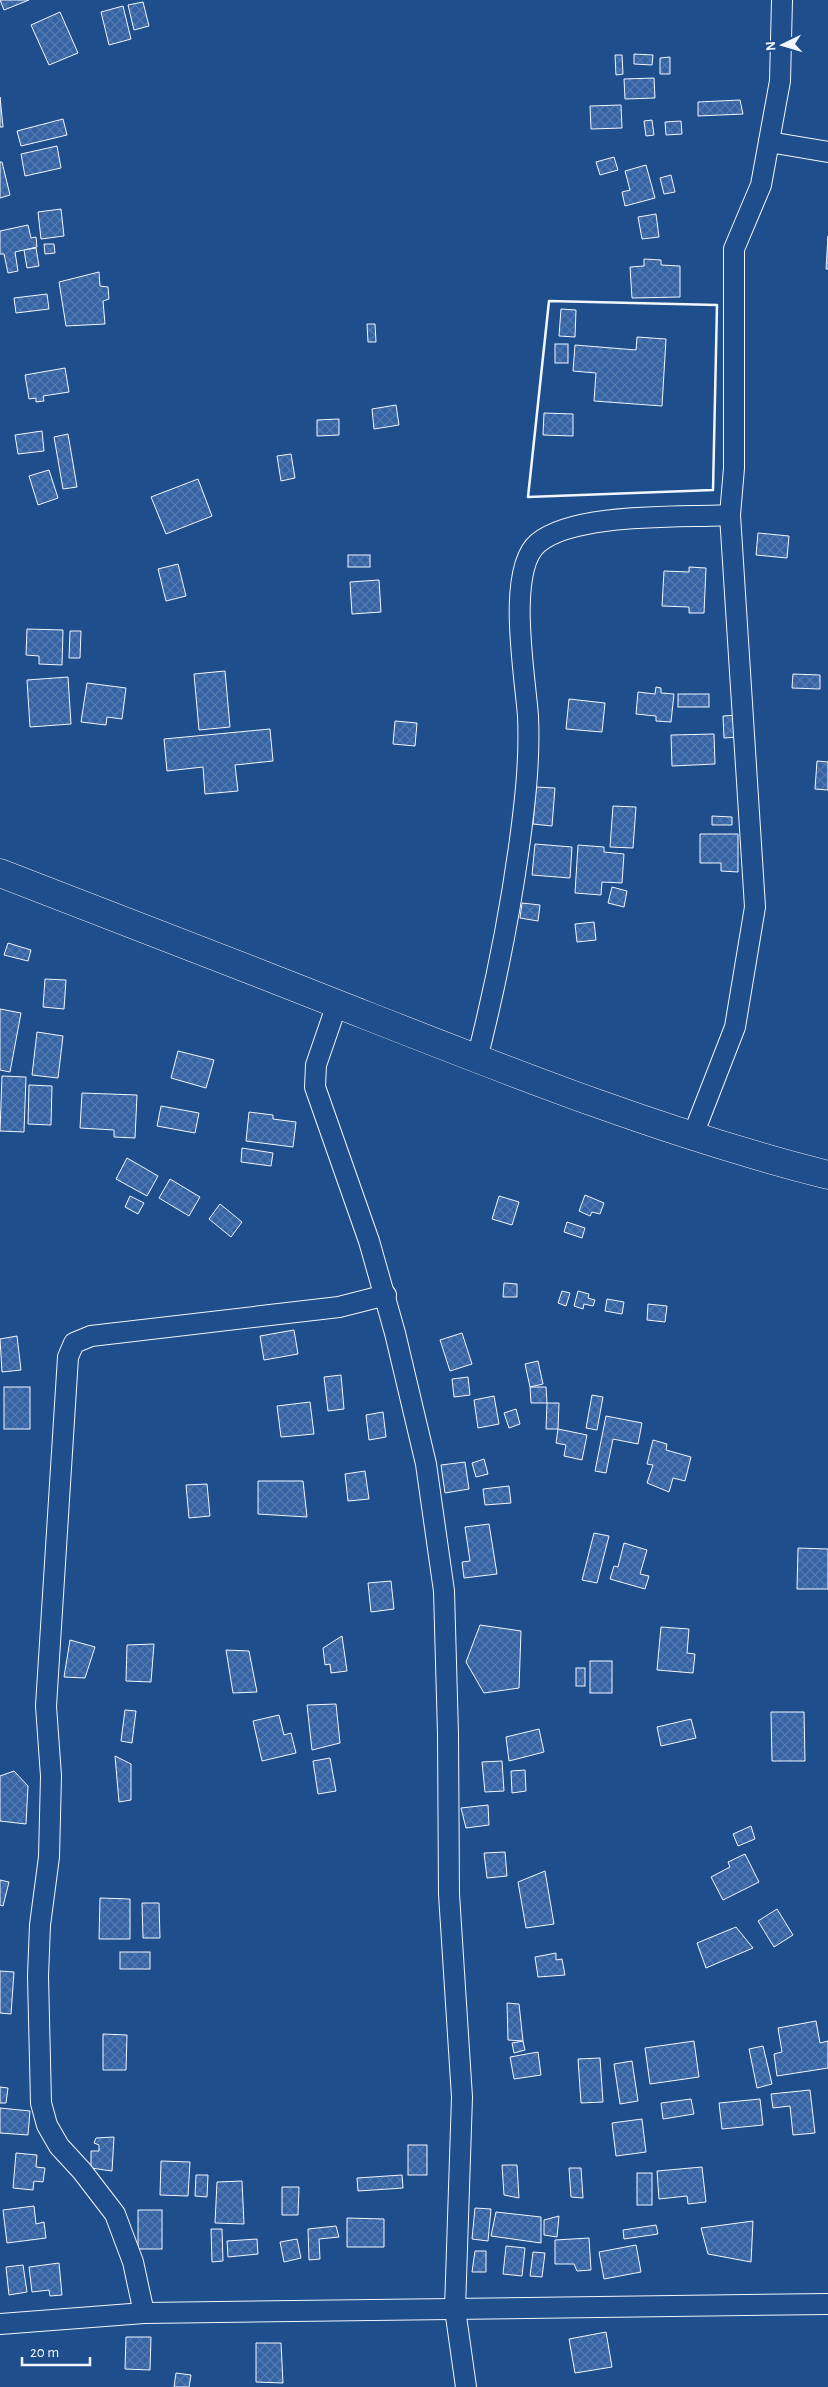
<svg xmlns="http://www.w3.org/2000/svg" width="828" height="2387" font-family="'Alegreya Sans',sans-serif">
  <defs>
    <pattern id="building-cross-hatch" width="8" height="8" patternUnits="userSpaceOnUse" patternTransform="scale(1.25)"><rect width="8" height="8" fill="#3563a3"/><path d="M0 0l8 8M0 8l8-8" fill="none" stroke="#537ab1"/></pattern>
  </defs>
  <rect width="100%" height="100%" fill="#1f4e8c"/>
  <g fill="url(#building-cross-hatch)" stroke="#f2f6ff">
    <polygon points="0,0 29,0 4,10"/>
    <polygon points="143,2 149,26 134,30 128,5"/>
    <polygon points="123,6 131,39 109,45 101,12"/>
    <polygon points="60,12 78,53 49,65 31,25"/>
    <polygon points="634,54 653,55 652,65 634,64"/>
    <polygon points="615,55 622,55 623,74 616,75"/>
    <polygon points="670,57 670,74 660,74 660,58"/>
    <polygon points="654,78 655,98 625,99 624,79"/>
    <polygon points="0,97 3,127 0,127"/>
    <polygon points="740,100 743,114 698,116 698,102"/>
    <polygon points="621,105 622,128 591,129 590,106"/>
    <polygon points="63,119 67,135 21,146 17,131"/>
    <polygon points="652,120 654,135 646,136 644,121"/>
    <polygon points="681,121 682,134 666,135 665,122"/>
    <polygon points="57,146 61,168 25,176 21,154"/>
    <polygon points="614,157 618,170 600,175 596,162"/>
    <polygon points="0,162 2,162 10,195 0,198"/>
    <polygon points="646,165 655,198 625,206 622,192 630,190 625,171"/>
    <polygon points="671,175 675,192 664,194 660,178"/>
    <polygon points="61,209 64,236 41,239 38,212"/>
    <polygon points="656,214 659,237 642,239 638,217"/>
    <polygon points="28,225 31,238 36,237 37,247 15,252 18,271 8,273 4,254 0,254 0,231"/>
    <polygon points="828,236 828,269 826,269"/>
    <polygon points="44,244 54,244 55,253 45,254"/>
    <polygon points="36,248 39,266 27,268 24,250"/>
    <polygon points="644,259 661,260 661,265 680,266 680,297 632,298 630,267 644,266"/>
    <polygon points="99,272 100,286 108,287 109,299 103,301 105,324 66,326 59,282"/>
    <polygon points="47,294 49,309 16,313 14,298"/>
    <polygon points="561,309 576,310 575,337 559,336"/>
    <polygon points="367,324 375,324 376,342 368,342"/>
    <polygon points="637,337 666,339 662,406 594,401 596,373 573,371 575,345 636,350"/>
    <rect x="555" y="344" width="13" height="19"/>
    <polygon points="65,368 69,392 43,396 44,401 36,402 36,398 29,399 25,375"/>
    <polygon points="396,405 399,425 374,429 372,409"/>
    <polygon points="544,413 573,414 573,436 543,435"/>
    <polygon points="339,419 339,435 317,436 317,420"/>
    <polygon points="42,431 44,451 18,454 15,435"/>
    <polygon points="68,434 77,487 63,489 54,437"/>
    <polygon points="291,454 295,478 281,481 277,456"/>
    <polygon points="49,470 58,498 38,505 29,476"/>
    <polygon points="198,479 212,516 166,534 151,497"/>
    <polygon points="758,533 789,536 787,558 756,555"/>
    <rect x="348" y="555" width="22" height="12"/>
    <polygon points="178,564 186,596 166,601 158,569"/>
    <polygon points="689,567 706,568 704,613 689,613 689,607 662,606 664,571 689,572"/>
    <polygon points="379,580 381,612 352,614 350,582"/>
    <polygon points="27,629 63,630 62,665 39,664 39,656 26,655"/>
    <polygon points="70,631 81,631 80,658 69,658"/>
    <polygon points="225,671 230,727 199,730 194,674"/>
    <polygon points="793,674 820,675 820,689 792,688"/>
    <polygon points="68,677 71,724 30,727 27,680"/>
    <polygon points="87,683 126,688 122,719 107,717 106,725 81,722"/>
    <polygon points="656,687 661,688 661,693 674,694 671,722 656,721 656,716 636,714 638,692 655,694"/>
    <rect x="678" y="694" width="31" height="13"/>
    <polygon points="569,699 605,703 602,732 566,729"/>
    <polygon points="739,715 740,737 724,738 723,716"/>
    <polygon points="395,721 417,723 415,746 393,744"/>
    <polygon points="270,729 273,761 235,765 238,791 205,794 203,767 167,771 164,739"/>
    <polygon points="714,734 715,764 672,766 671,735"/>
    <polygon points="817,761 828,762 828,790 815,789"/>
    <polygon points="536,787 555,788 552,826 533,824"/>
    <polygon points="613,806 636,807 633,848 610,847"/>
    <polygon points="712,816 732,817 732,825 712,825"/>
    <polygon points="700,834 738,834 738,872 721,871 721,863 700,863"/>
    <polygon points="535,844 572,847 570,878 532,875"/>
    <polygon points="578,845 604,847 604,852 624,854 622,883 602,882 601,895 575,893"/>
    <polygon points="612,887 627,891 624,907 608,903"/>
    <polygon points="522,903 540,905 538,921 520,918"/>
    <polygon points="594,922 596,940 577,942 575,924"/>
    <polygon points="8,943 31,950 28,961 4,955"/>
    <polygon points="45,979 66,980 64,1009 43,1007"/>
    <polygon points="0,1009 21,1013 10,1072 0,1070"/>
    <polygon points="37,1032 63,1036 58,1078 32,1075"/>
    <polygon points="178,1051 214,1060 206,1088 171,1078"/>
    <polygon points="2,1076 26,1077 24,1132 0,1131"/>
    <polygon points="29,1085 52,1086 51,1125 28,1124"/>
    <polygon points="82,1093 137,1095 135,1138 114,1137 114,1130 80,1128"/>
    <polygon points="161,1106 199,1113 195,1133 157,1126"/>
    <polygon points="249,1112 273,1115 273,1119 296,1122 293,1147 246,1141"/>
    <polygon points="242,1148 273,1153 271,1166 241,1162"/>
    <polygon points="127,1158 158,1176 147,1196 116,1179"/>
    <polygon points="170,1179 200,1197 189,1216 159,1198"/>
    <polygon points="585,1195 604,1203 600,1214 592,1212 590,1216 579,1211"/>
    <polygon points="130,1196 144,1203 138,1214 125,1207"/>
    <polygon points="499,1196 519,1202 512,1225 492,1219"/>
    <polygon points="220,1204 242,1222 231,1237 209,1219"/>
    <polygon points="567,1222 585,1228 582,1238 564,1232"/>
    <polygon points="504,1283 517,1284 517,1297 503,1297"/>
    <polygon points="562,1291 570,1293 566,1306 558,1303"/>
    <polygon points="578,1291 589,1294 588,1298 595,1300 593,1306 584,1304 583,1309 574,1306"/>
    <polygon points="607,1299 624,1302 622,1314 605,1311"/>
    <polygon points="648,1304 667,1306 665,1322 647,1320"/>
    <polygon points="294,1330 298,1354 264,1360 260,1336"/>
    <polygon points="462,1333 472,1364 450,1371 440,1340"/>
    <polygon points="17,1336 21,1370 2,1372 0,1339"/>
    <polygon points="538,1361 543,1384 530,1387 525,1364"/>
    <polygon points="341,1375 344,1409 328,1411 324,1377"/>
    <polygon points="468,1377 470,1395 454,1397 452,1379"/>
    <rect x="4" y="1387" width="26" height="42"/>
    <polygon points="530,1387 546,1387 547,1403 531,1403"/>
    <polygon points="592,1395 603,1397 597,1430 586,1428"/>
    <polygon points="494,1396 499,1424 478,1428 474,1400"/>
    <polygon points="310,1402 314,1434 281,1437 277,1406"/>
    <polygon points="547,1403 559,1403 558,1429 546,1429"/>
    <polygon points="516,1409 520,1424 509,1428 504,1413"/>
    <polygon points="383,1412 386,1437 369,1440 366,1415"/>
    <polygon points="606,1416 642,1423 638,1444 613,1439 606,1473 595,1471"/>
    <polygon points="558,1429 587,1435 582,1460 564,1456 566,1445 556,1443"/>
    <polygon points="653,1440 667,1444 666,1450 691,1457 685,1481 673,1478 669,1492 647,1483 653,1465 647,1464"/>
    <polygon points="484,1459 488,1474 476,1477 472,1463"/>
    <polygon points="465,1462 469,1489 445,1493 441,1465"/>
    <polygon points="365,1471 369,1499 348,1501 345,1474"/>
    <polygon points="258,1481 303,1481 307,1517 258,1514"/>
    <polygon points="207,1484 210,1516 189,1518 186,1485"/>
    <polygon points="509,1486 511,1503 485,1505 483,1489"/>
    <polygon points="489,1524 497,1574 464,1578 462,1562 470,1561 465,1527"/>
    <polygon points="594,1533 609,1536 597,1583 582,1580"/>
    <polygon points="624,1543 647,1550 640,1574 649,1576 645,1589 610,1579 614,1566 618,1567"/>
    <polygon points="798,1548 828,1549 828,1589 797,1589"/>
    <polygon points="391,1581 394,1609 371,1612 368,1583"/>
    <polygon points="480,1625 521,1631 519,1688 484,1693 466,1662"/>
    <polygon points="661,1627 689,1629 687,1653 695,1654 693,1673 657,1670"/>
    <polygon points="342,1636 347,1671 331,1673 330,1664 325,1665 323,1648"/>
    <polygon points="70,1640 95,1647 85,1678 64,1677"/>
    <polygon points="154,1644 151,1682 126,1681 127,1645"/>
    <polygon points="226,1650 249,1651 257,1692 233,1693"/>
    <rect x="590" y="1661" width="22" height="32"/>
    <rect x="576" y="1668" width="9" height="18"/>
    <polygon points="336,1704 340,1743 312,1750 307,1705"/>
    <polygon points="125,1710 136,1711 132,1743 121,1741"/>
    <polygon points="771,1712 804,1712 805,1761 772,1761"/>
    <polygon points="279,1715 284,1735 291,1733 296,1753 262,1761 253,1721"/>
    <polygon points="691,1719 696,1738 661,1746 657,1727"/>
    <polygon points="539,1729 544,1752 509,1761 506,1737"/>
    <polygon points="115,1756 131,1764 131,1800 119,1802"/>
    <polygon points="330,1758 336,1791 318,1794 313,1761"/>
    <polygon points="502,1761 504,1791 485,1792 482,1762"/>
    <polygon points="525,1770 526,1791 512,1793 511,1771"/>
    <polygon points="14,1771 28,1786 26,1824 0,1821 0,1776"/>
    <polygon points="488,1805 489,1825 466,1828 461,1808"/>
    <polygon points="751,1826 755,1839 738,1846 733,1834"/>
    <polygon points="505,1852 507,1876 487,1878 484,1853"/>
    <polygon points="745,1854 759,1882 723,1900 711,1877 730,1867 728,1862"/>
    <polygon points="545,1871 554,1924 526,1928 518,1882"/>
    <polygon points="0,1880 9,1882 3,1906 0,1905"/>
    <polygon points="100,1898 130,1899 130,1939 99,1939"/>
    <polygon points="142,1903 159,1903 160,1938 143,1938"/>
    <polygon points="777,1909 793,1935 774,1947 758,1921"/>
    <polygon points="736,1927 753,1948 706,1968 697,1943"/>
    <rect x="120" y="1952" width="30" height="17"/>
    <polygon points="556,1953 556,1960 562,1959 565,1975 538,1977 535,1957"/>
    <polygon points="0,1971 14,1972 11,2014 0,2013"/>
    <polygon points="507,2003 519,2004 523,2041 508,2040"/>
    <polygon points="816,2021 820,2043 828,2041 828,2068 777,2076 774,2054 782,2052 778,2028"/>
    <polygon points="103,2034 127,2035 126,2070 103,2070"/>
    <polygon points="523,2041 525,2050 514,2053 512,2043"/>
    <polygon points="694,2041 699,2077 650,2084 645,2048"/>
    <polygon points="763,2046 772,2084 757,2088 749,2049"/>
    <polygon points="538,2052 541,2075 514,2079 510,2057"/>
    <polygon points="600,2058 603,2102 581,2103 578,2059"/>
    <polygon points="632,2061 638,2101 620,2104 614,2064"/>
    <polygon points="0,2087 8,2088 6,2103 0,2103"/>
    <polygon points="810,2090 815,2133 793,2135 790,2106 773,2108 771,2094"/>
    <polygon points="691,2099 694,2114 663,2119 661,2103"/>
    <polygon points="760,2099 763,2125 722,2129 719,2103"/>
    <polygon points="0,2108 30,2111 28,2135 0,2133"/>
    <polygon points="642,2119 646,2152 616,2156 612,2123"/>
    <polygon points="114,2137 112,2171 91,2168 91,2151 99,2151 99,2145 94,2143 96,2138"/>
    <rect x="408" y="2145" width="19" height="30"/>
    <polygon points="16,2153 37,2155 36,2167 45,2168 43,2182 34,2181 33,2190 13,2188"/>
    <polygon points="161,2161 190,2162 188,2196 160,2195"/>
    <polygon points="502,2165 517,2165 519,2198 504,2195"/>
    <polygon points="702,2167 706,2202 688,2204 687,2196 659,2199 657,2171"/>
    <polygon points="569,2168 581,2168 583,2198 571,2197"/>
    <rect x="637" y="2173" width="15" height="32"/>
    <polygon points="196,2175 208,2175 207,2197 195,2196"/>
    <polygon points="402,2175 403,2188 358,2191 357,2178"/>
    <polygon points="242,2181 244,2224 215,2223 217,2182"/>
    <polygon points="282,2187 299,2187 298,2215 282,2215"/>
    <polygon points="34,2206 36,2224 44,2222 46,2238 7,2243 3,2210"/>
    <polygon points="475,2208 491,2209 488,2241 472,2239"/>
    <rect x="138" y="2210" width="24" height="39"/>
    <polygon points="496,2212 541,2217 541,2243 491,2236"/>
    <polygon points="559,2216 557,2237 544,2235 544,2220"/>
    <polygon points="347,2218 384,2219 384,2247 347,2247"/>
    <polygon points="753,2221 751,2262 708,2254 701,2228"/>
    <polygon points="656,2225 658,2234 624,2239 623,2230"/>
    <polygon points="336,2226 339,2237 319,2239 320,2259 309,2260 308,2229"/>
    <polygon points="211,2229 222,2229 223,2261 212,2262"/>
    <polygon points="589,2238 591,2270 577,2271 574,2264 555,2264 555,2240"/>
    <polygon points="257,2239 258,2254 228,2257 227,2241"/>
    <polygon points="297,2239 301,2258 284,2262 280,2242"/>
    <polygon points="636,2245 641,2272 604,2279 599,2252"/>
    <polygon points="506,2246 525,2248 522,2276 503,2274"/>
    <polygon points="475,2251 486,2251 486,2272 472,2272"/>
    <polygon points="533,2252 545,2253 542,2277 530,2276"/>
    <polygon points="59,2263 62,2295 50,2296 49,2290 32,2292 29,2267"/>
    <polygon points="23,2265 27,2292 9,2295 6,2267"/>
    <polygon points="606,2332 612,2367 575,2373 569,2339"/>
    <polygon points="126,2337 151,2337 150,2370 125,2369"/>
    <polygon points="256,2343 281,2343 283,2383 256,2382"/>
    <polygon points="176,2373 191,2375 189,2387 174,2387"/>
  </g>
  <g fill="none" stroke-linecap="round" stroke-linejoin="round">
    <defs>
      <g id="street">
        <polyline points="769,142 828,152"/>
        <polyline points="337,1004 316,1065 315,1087 369,1241 395,1333 426,1464 444,1591 448,1734 449,1894 462,2097 455,2309 466,2387"/>
        <path d="M477 1059C495 988 509 919 519 847 525 803 530 760 528 716 525 675 506 570 538 543 575 512 681 518 730 515L734 468V249L761 185 780 81 782 0"/>
        <polyline points="693,1135 735,1027 755,907 730,515"/>
        <polyline points="144,2313 133,2262 115,2214 82,2171 59,2146 47,2125 41,2103 38,1976 40,1925 49,1857 51,1776 46,1706 68,1357 74,1343 91,1336 339,1307 386,1295"/>
        <polyline points="0,2324 144,2313 828,2304"/>
      </g>
      <path id="highway" d="M0 873C118 919 237 964 355 1011 510 1072 666 1134 828 1175"/>
    </defs>
    <use href="#street" stroke="#f2f6ff" stroke-width="22"/>
    <use href="#highway" stroke="#f2f6ff" stroke-width="29"/>
    <use href="#street" stroke="#1f4e8c" stroke-width="20"/>
    <use href="#highway" stroke="#1f4e8c" stroke-width="28"/>
    <polygon stroke="#f2f6ff" stroke-width="2.5" points="549,301 717,305 713,490 528,497"/>
  </g>
  <g transform="translate(783 45) rotate(265)" stroke="#1f4e8c" stroke-width="4" paint-order="stroke">
  <path d="M0-4L9 19L0 12L-9 19Z" fill="#f2f6ff"/>
  <text y="-8" font-size="14" font-weight="bold" text-anchor="middle" fill="#f2f6ff">N</text>
  </g>
  <path d="M22 2357v8h68v-8" fill="none" stroke="#f2f6ff" stroke-width="2.5"/>
  <text x="30" y="2357" font-size="15" fill="#f2f6ff" stroke="#1f4e8c" stroke-width="4" paint-order="stroke">20 m</text>
</svg>
